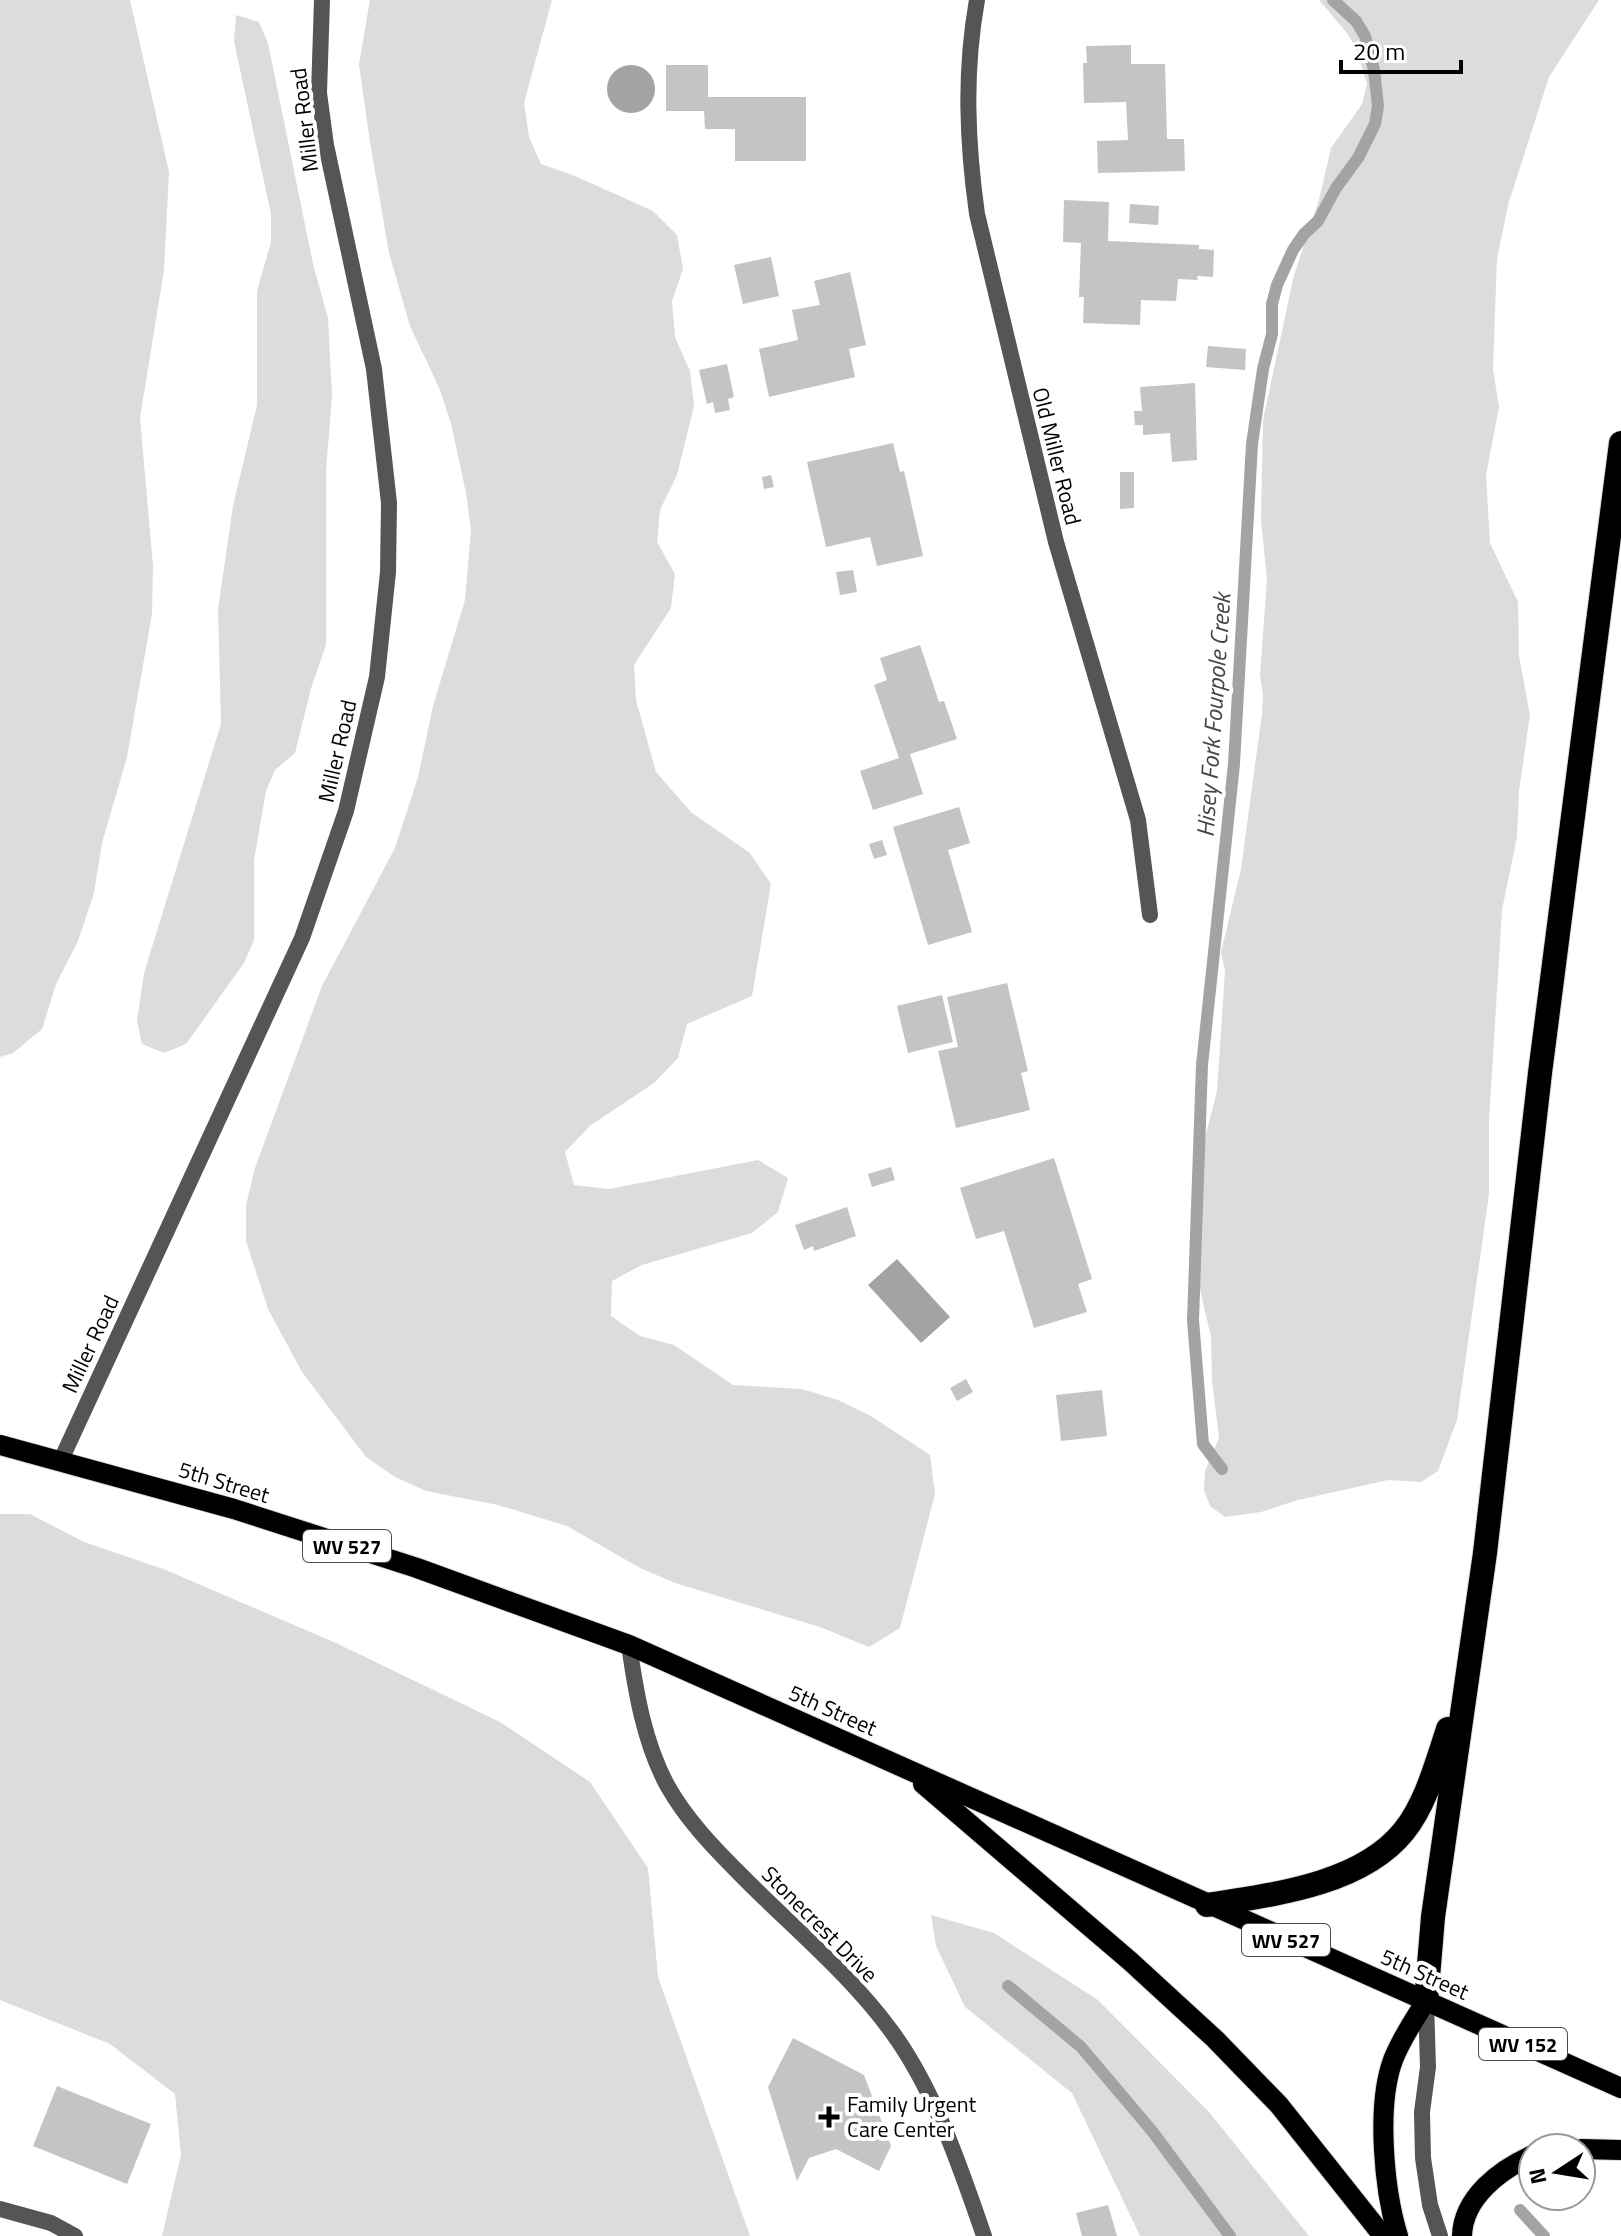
<svg xmlns="http://www.w3.org/2000/svg" width="1621" height="2236" font-family="'Titillium Web',sans-serif">
  <rect width="100%" height="100%" fill="#fff"/>
  <g fill="#dcdcdc">
    <polygon points="0,0 130,0 169,172 164,270 140,418 153,566 152,614 127,757 102,843 94,893 78,941 56,984 42,1029 13,1053 0,1057"/>
    <polygon points="370,0 552,0 524,103 529,137 541,164 575,176 653,211 677,235 683,269 672,301 675,337 690,371 694,406 677,475 660,510 657,542 675,574 671,608 634,665 636,700 656,772 692,813 750,853 771,884 752,996 687,1024 678,1058 654,1083 591,1125 565,1152 574,1185 609,1189 758,1160 788,1178 778,1212 752,1233 642,1265 612,1281 611,1316 640,1336 674,1345 733,1385 802,1389 838,1400 871,1416 930,1455 935,1494 900,1628 869,1647 820,1627 675,1583 640,1568 567,1526 498,1505 426,1491 395,1477 366,1457 302,1372 268,1309 246,1241 246,1205 255,1168 322,986 395,848 418,777 433,706 465,600 471,530 466,493 451,424 440,390 410,326 389,253 369,136 359,64"/>
    <polygon points="1319,0 1599,0 1549,77 1508,205 1497,259 1493,369 1499,407 1486,475 1490,543 1518,602 1519,656 1530,715 1519,791 1517,837 1502,910 1489,1121 1489,1194 1457,1420 1438,1471 1421,1482 1388,1480 1298,1500 1261,1512 1225,1517 1210,1506 1204,1490 1205,1471 1219,1438 1212,1380 1211,1337 1194,1263 1194,1166 1207,1130 1217,1091 1225,971 1221,952 1241,869 1262,714 1263,694 1260,675 1267,580 1261,519 1263,420 1294,275 1319,200 1331,148 1362,104 1367,84 1356,48 1347,33"/>
    <polygon points="236,15 259,22 268,43 313,264 328,318 332,395 326,472 326,645 312,685 295,753 275,770 266,791 254,860 254,940 244,963 186,1044 164,1053 142,1044 137,1021 144,973 221,724 218,609 233,506 257,405 257,291 271,242 271,214 234,41"/>
    <polygon points="0,1514 30,1514 84,1542 166,1570 336,1643 500,1722 590,1782 648,1868 658,1977 750,2236 162,2236 181,2155 175,2094 110,2044 0,2000"/>
    <polygon points="931,1915 994,1933 1098,2000 1209,2112 1309,2236 1140,2236 1072,2093 965,2007 936,1946"/>
  </g>
  <g fill="#a3a3a3">
    <circle cx="631" cy="89" r="24"/>
    <polygon points="897,1259 950,1317 921,1343 868,1285"/>
  </g>
  <g fill="none" stroke-linecap="round" stroke-linejoin="round">
    <g stroke="#a3a3a3" stroke-width="12">
      <polyline points="1222,1469 1203,1444 1193,1320 1202,1065 1234,764 1252,444 1263,369 1272,334 1272,304 1277,285 1293,250 1304,234 1318,221 1336,188 1358,158 1375,124 1378,106 1374,70 1365,36 1356,21 1333,0"/>
      <polyline points="1008,1986 1081,2047 1152,2131 1230,2236"/>
      <polyline points="1520,2210 1544,2236"/>
    </g>
  </g>
  <g fill="#c4c4c4">
    <polygon points="1131,45 1131,64 1165,64 1167,139 1184,139 1185,171 1098,173 1097,141 1128,140 1126,102 1084,103 1083,63 1087,63 1086,46"/>
    <polygon points="666,65 708,65 708,97 806,97 806,161 735,161 735,129 705,129 704,111 666,111"/>
    <polygon points="1064,200 1109,202 1108,241 1199,245 1199,249 1214,250 1213,277 1197,276 1198,280 1178,279 1176,301 1141,300 1140,325 1083,323 1084,297 1079,297 1081,243 1063,242"/>
    <polygon points="1130,204 1159,206 1158,225 1129,223"/>
    <polygon points="771,257 779,296 743,304 734,265"/>
    <polygon points="850,272 866,345 849,349 855,377 769,397 759,349 798,340 792,310 820,305 814,281"/>
    <polygon points="1208,346 1246,349 1245,370 1206,367"/>
    <polygon points="727,364 734,397 728,399 730,410 715,413 713,402 707,404 699,370"/>
    <polygon points="1195,383 1197,460 1172,462 1170,433 1143,435 1143,425 1135,425 1134,411 1142,411 1140,387"/>
    <polygon points="893,443 900,472 904,471 923,556 877,566 870,537 826,547 807,462"/>
    <polygon points="1120,472 1134,472 1134,508 1120,509"/>
    <polygon points="771,475 774,487 764,489 762,477"/>
    <polygon points="853,570 857,592 840,595 836,572"/>
    <polygon points="920,645 939,702 944,701 957,739 910,754 923,794 873,810 860,771 899,758 874,685 887,680 880,658"/>
    <polygon points="959,807 970,843 948,850 972,932 928,945 893,827"/>
    <polygon points="882,840 887,855 874,859 869,844"/>
    <polygon points="1007,983 1028,1071 1021,1073 1030,1110 956,1128 938,1051 958,1047 947,997"/>
    <polygon points="942,995 953,1042 908,1053 897,1006"/>
    <polygon points="1054,1158 1092,1279 1078,1284 1087,1312 1034,1328 1004,1231 976,1239 960,1188"/>
    <polygon points="891,1167 895,1180 872,1187 868,1174"/>
    <polygon points="847,1207 856,1236 814,1251 813,1246 804,1250 795,1225"/>
    <polygon points="966,1379 973,1392 957,1401 950,1388"/>
    <polygon points="1102,1390 1107,1436 1061,1441 1056,1395"/>
    <polygon points="793,2038 864,2075 891,2146 879,2171 836,2149 809,2158 797,2181 768,2087"/>
    <polygon points="57,2086 151,2124 127,2184 33,2146"/>
    <polygon points="1108,2205 1117,2236 1082,2236 1076,2213"/>
  </g>
  <g fill="none" stroke-linecap="round" stroke-linejoin="round">
    <defs>
      <g id="primary">
        <polyline points="0,1445 234,1509 417,1568 629,1645 1621,2088"/>
        <polyline points="923,1784 1130,1961 1215,2039 1279,2105 1383,2236"/>
        <polyline points="1581,2149 1621,2150"/>
        <path d="M1398 2236C1384 2190 1376 2106 1393 2060 1401 2039 1414 2020 1426 2001"/>
        <path d="M1462 2236C1463 2197 1501 2169 1533 2155"/>
      </g>
      <g id="motorway">
        <path d="M1207 1905C1271 1895 1361 1885 1404 1831 1426 1804 1437 1762 1448 1729"/>
        <polyline points="1426,2001 1433,1917 1485,1553 1540,1073 1621,443"/>
      </g>
    </defs>
    <use href="#primary" stroke="#dbdbdb" stroke-width="22"/>
    <use href="#motorway" stroke="#dbdbdb" stroke-width="26"/>
    <g stroke="#555" stroke-width="16">
      <path d="M977 0C964 72 967 142 977 214L1056 542 1138 820 1150 915"/>
      <polyline points="61,1460 302,938 346,811 377,677 388,572 389,503 374,369 326,145 319,93 322,0"/>
      <path d="M629 1645C636 1693 644 1742 667 1785 686 1819 713 1847 740 1874 791 1926 849 1973 892 2032 934 2089 961 2169 984 2236"/>
      <polyline points="0,2209 51,2223 75,2236"/>
    </g>
    <polyline stroke="#555" stroke-width="16" points="1426,2001 1428,2067 1422,2112 1423,2158 1430,2205 1440,2236"/>
    <use href="#primary" stroke="#000" stroke-width="20"/>
    <use href="#motorway" stroke="#000" stroke-width="24"/>
  </g>
  <path fill="#000" stroke="#fff" stroke-width="3" d="M825 2105h8v8h8v8h-8v8h-8v-8h-8v-8h8z"/>
  <g text-anchor="middle" dominant-baseline="central" stroke-width="8" stroke-linejoin="round" paint-order="stroke">
    <g fill="#fff" stroke="#4c4c4c" stroke-width="2">
      <rect x="303" y="1530" width="88" height="32" rx="6"/>
      <rect x="1242" y="1924" width="88" height="32" rx="6"/>
      <rect x="1479" y="2028" width="88" height="32" rx="6"/>
    </g>
    <g font-size="20" font-weight="bold" fill="#000">
      <text x="347" y="1546">WV 527</text>
      <text x="1286" y="1940">WV 527</text>
      <text x="1523" y="2044">WV 152</text>
    </g>
    <g font-size="22" fill="#000" stroke="#fff">
      <text transform="translate(304 120) rotate(-97)">Miller Road</text>
      <text transform="translate(1057 456) rotate(76)">Old Miller Road</text>
      <text transform="translate(337 751) rotate(-77)">Miller Road</text>
      <text transform="translate(90 1344) rotate(-65)">Miller Road</text>
      <text transform="translate(224 1482) rotate(17)">5th Street</text>
      <text transform="translate(833 1710) rotate(24)">5th Street</text>
      <text transform="translate(820 1924) rotate(45)">Stonecrest Drive</text>
      <text transform="translate(1425 1974) rotate(24)">5th Street</text>
    </g>
    <g font-size="22" fill="#000" stroke="#fff" text-anchor="start">
      <text x="847" y="2104">Family Urgent<tspan x="847" dy="25">Care Center</tspan></text>
    </g>
    <g font-size="24" font-style="italic" fill="#444" stroke="#fff">
      <text transform="translate(1213 715) rotate(-86)">Hisey Fork Fourpole Creek</text>
    </g>
  </g>
  <g transform="translate(1557 2172) rotate(258)"><circle r="38" fill="#ffffff" stroke="#999999" stroke-width="2"/>
  <path d="M0-6L14 30L0 20L-14 30Z" fill="#000000"/>
  <text y="-12" font-size="22" font-weight="bold" text-anchor="middle" fill="#000000">N</text>
  </g>
  <path d="M1341 60v12h120v-12" fill="none" stroke="#000000" stroke-width="4"/>
  <text x="1353" y="60" font-size="24" fill="#000000" stroke="#ffffff" stroke-width="6" paint-order="stroke">20 m</text>
</svg>
